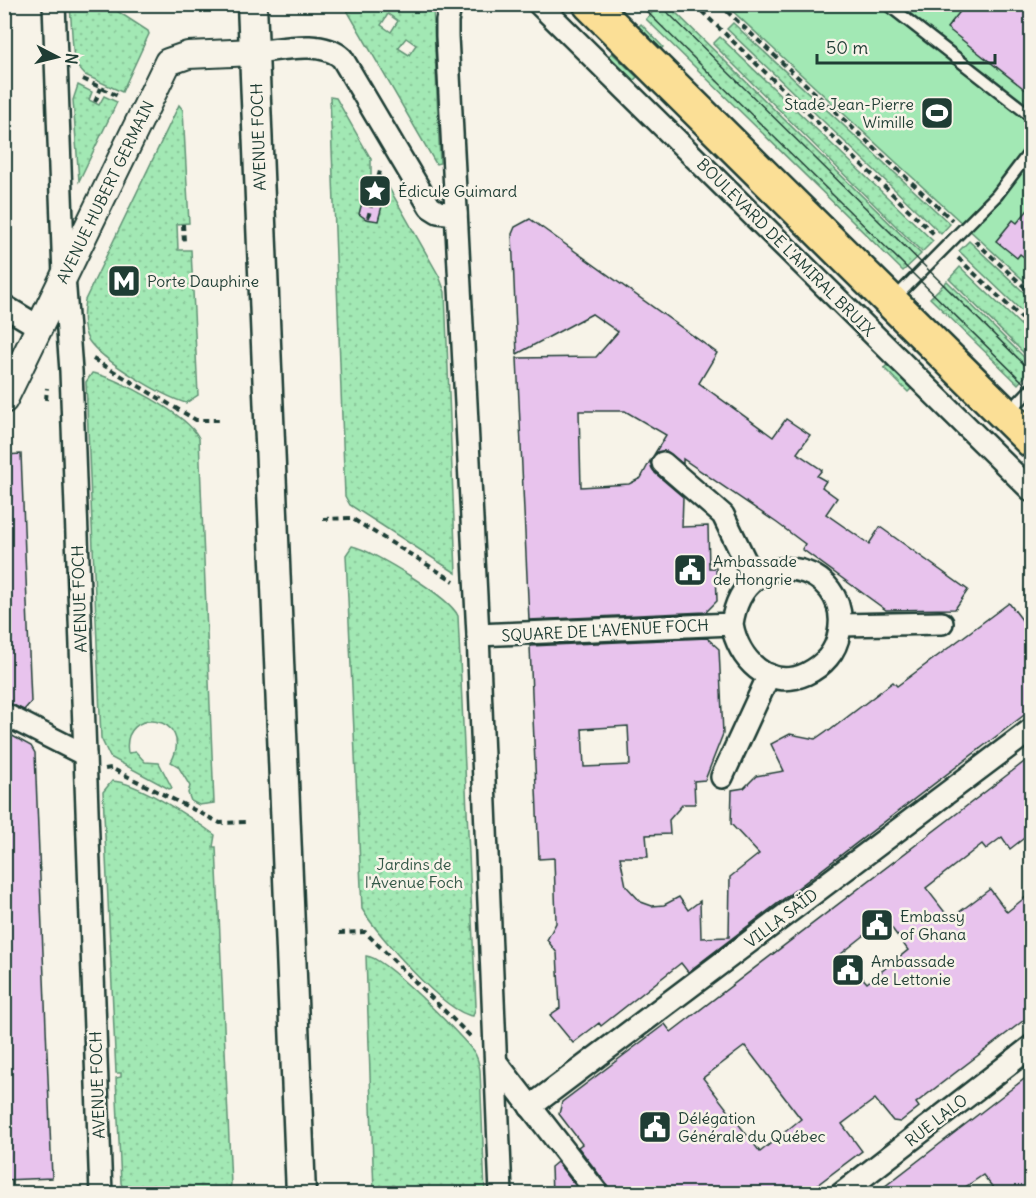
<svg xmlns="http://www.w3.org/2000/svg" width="1036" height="1198" font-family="Delius,sans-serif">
  <defs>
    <pattern id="grass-dots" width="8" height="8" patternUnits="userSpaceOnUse" patternTransform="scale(1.5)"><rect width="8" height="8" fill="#a2e8b4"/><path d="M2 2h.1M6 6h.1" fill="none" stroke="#8bc89b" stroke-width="1.8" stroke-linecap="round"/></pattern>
  </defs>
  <rect width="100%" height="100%" fill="#f7f3e8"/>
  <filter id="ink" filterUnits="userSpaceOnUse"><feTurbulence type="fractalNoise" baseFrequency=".0167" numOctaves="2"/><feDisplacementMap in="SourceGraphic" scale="12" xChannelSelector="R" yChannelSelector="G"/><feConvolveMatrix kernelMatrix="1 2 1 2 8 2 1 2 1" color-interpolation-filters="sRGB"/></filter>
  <g filter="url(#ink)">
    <g fill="url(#grass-dots)" stroke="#609274" stroke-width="1.5" fill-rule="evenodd">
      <polygon points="660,4 668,5 921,254 903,271 646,19"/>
      <polygon points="70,5 108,5 148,31 149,34 122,92 85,75 74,63"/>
      <path d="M344 5H433L440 163 436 164ZM388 14 398 21 391 32 381 25ZM406 38 416 45 409 55 398 48Z"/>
      <polygon points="733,23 950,224 941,234 727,29"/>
      <polygon points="641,24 663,47 657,53 634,31"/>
      <polygon points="720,37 933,241 922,252 713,44"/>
      <polygon points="612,53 637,77 630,84 605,60"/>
      <polygon points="78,85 92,92 89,100 99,105 104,96 117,102 79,181 73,100"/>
      <polygon points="330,97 336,98 371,159 371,183 389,188 439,276 445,292 456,573 350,505 345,496"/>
      <path d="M179 105 183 110 189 223 177 224 178 250H191L198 395 186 403C162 396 103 361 89 341 81 329 83 312 85 300Z"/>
      <polygon points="969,241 1031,299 1031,320 959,251"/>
      <polygon points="960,267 1031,335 1031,360 949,279"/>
      <polygon points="947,281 1031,364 1031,370 1018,384 930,298"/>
      <polygon points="891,361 915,385 908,392 884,368"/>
      <path d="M92 373C117 377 188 415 199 438L214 803 199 805 191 801 188 793 190 786 178 766 171 762C197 715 120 704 128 753L136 752 145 762 159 763 172 788 169 789 110 757 101 738 86 382Z"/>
      <path d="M352 546C372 550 451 598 458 616L476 1006 473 1016C444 1013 377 934 362 909L346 555Z"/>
      <path d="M112 781C138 782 193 819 215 835L213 847H216L231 1185 225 1193 133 1192 123 1188 121 1183 116 1078 121 1077V1073H116L103 792Z"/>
      <path d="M366 956C383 955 461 1035 474 1052 478 1058 479 1064 480 1070L485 1193H374Z"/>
    </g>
    <polygon fill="#a2e8b4" stroke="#609274" stroke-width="1.5" points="726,5 1031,5 1031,287"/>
    <g fill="#e8c3ed" stroke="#1f3d34" stroke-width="1.5" fill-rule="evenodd">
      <polygon points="966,4 1032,4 1032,95 947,28"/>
      <polygon points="377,183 386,191 378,221 366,219 359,214 367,184"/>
      <polygon points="1032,205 1032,263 1020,254 1017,258 996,241 1013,220 1017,223"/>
      <polygon points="530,219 717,353 699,383 773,437 786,419 810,435 797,453 822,470 817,476 826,481 822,487 837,498 826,514 869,544 880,527 968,590 955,609 886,610 802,549 805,544 777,523 683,459 683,464 666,451 655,453 666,435 625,411 579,411 581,487 629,484 641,478 650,461 655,473 683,497 682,527 708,526 709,568 716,568 717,601 706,612 529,620 517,358 596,357 618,332 592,314 517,354 512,234 515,227"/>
      <polygon points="21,454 31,702 24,710 4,701 4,455"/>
      <path d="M1009 603 1032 633V709L688 972 681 963 601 1026 599 1023 573 1043 550 1015 560 1008 557 953 547 940 556 923 554 858 539 859 530 646 707 638 719 649 723 734 705 780 694 781 695 804H683L669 820 670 834 646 835 648 857H620L626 886 641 902 652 906 664 905 679 897 688 910 700 901 701 938 729 937 730 877 759 854 731 824 732 790 744 788 756 776 784 771 771 744 790 734 815 739 828 730 829 731 893 682 897 686ZM628 726 630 765 584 767 582 729Z"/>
      <polygon points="4,729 7,730 5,732 31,746 35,753 52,1178 4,1180"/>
      <path d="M1032 756V832L1010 849 1002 837 986 849 982 844 926 888 950 919 990 889 1007 912 1032 892V1014L916 1103 919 1107 900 1122 893 1121 875 1099 842 1124 862 1151 805 1194H611L608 1186 578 1147 582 1144 559 1114 562 1102 665 1024 671 1032ZM885 919 908 950 867 983 841 954ZM745 1046 801 1119 760 1152 703 1078Z"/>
      <polygon points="1032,1073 1032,1194 998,1194 983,1175 958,1192 875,1194"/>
      <polygon points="557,1162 582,1194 552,1194 551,1167"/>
    </g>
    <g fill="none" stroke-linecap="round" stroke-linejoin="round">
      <defs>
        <g id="service">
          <polyline points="887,4 1032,117"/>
          <polyline points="893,300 997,195 1032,149"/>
          <polyline points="1008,413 1032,388"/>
        </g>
        <g id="minor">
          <polyline points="54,4 64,276 71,371 101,1194"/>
          <polyline points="451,4 447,21 447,36 478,635 501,1194"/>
          <polyline points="539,4 1032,491"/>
          <path d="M254 52C280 50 321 39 342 58L430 207 438 212 456 214"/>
          <polyline points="4,306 39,327"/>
          <polyline points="663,463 723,515 754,579"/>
          <polyline points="841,625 942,623"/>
          <path d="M478 635 732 624C738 659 768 691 806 674 823 666 836 652 839 633 853 563 744 537 732 624"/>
          <polyline points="4,714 85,755"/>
          <polyline points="722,777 769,675"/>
          <polyline points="496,1062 598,1194"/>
          <polyline points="530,1107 1032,729"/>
          <polyline points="841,1194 1032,1046"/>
        </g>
        <polyline id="tertiary" points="4,400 168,62 188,55 254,52"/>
        <polyline id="secondary" points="252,4 301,1194"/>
        <polyline id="primary" points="590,4 1032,441"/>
      </defs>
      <use href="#service" stroke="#1f3d34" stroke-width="15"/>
      <use href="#minor" stroke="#1f3d34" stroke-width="26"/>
      <use href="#tertiary" stroke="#1f3d34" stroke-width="30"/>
      <use href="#secondary" stroke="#1f3d34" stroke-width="33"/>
      <use href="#primary" stroke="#1f3d34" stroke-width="38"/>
      <g stroke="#1f3d34" stroke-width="4" stroke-dasharray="6 4.5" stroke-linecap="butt">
        <polyline points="694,4 936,236"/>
        <polyline points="719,4 952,220"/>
        <polyline points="83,79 120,97"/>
        <polyline points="95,102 101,88"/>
        <polyline points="368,218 381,167"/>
        <polyline points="183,224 184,242"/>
        <polyline points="975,241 1032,294"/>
        <polyline points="958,258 1032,328"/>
        <polyline points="93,359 196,420 222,420"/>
        <polyline points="46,400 47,388"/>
        <polyline points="323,519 351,518 454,581"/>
        <polyline points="105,769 111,768 220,823 245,822"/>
        <polyline points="339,933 365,932 472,1038"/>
      </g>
      <use href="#service" stroke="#f7f3e8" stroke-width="10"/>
      <use href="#minor" stroke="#f7f3e8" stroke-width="21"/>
      <use href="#tertiary" stroke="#f7f3e8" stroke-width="26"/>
      <use href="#secondary" stroke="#f7f3e8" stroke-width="28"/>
      <use href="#primary" stroke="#fbdf96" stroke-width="33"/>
      <g stroke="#1f3d34" stroke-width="1.5">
        <polyline points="639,4 1032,391"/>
        <polyline points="659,4 1032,372"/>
      </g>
    </g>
  </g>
  <defs>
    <symbol id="stadium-square" viewBox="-11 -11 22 22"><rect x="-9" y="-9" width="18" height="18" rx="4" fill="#1f3d34" stroke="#f7f3e8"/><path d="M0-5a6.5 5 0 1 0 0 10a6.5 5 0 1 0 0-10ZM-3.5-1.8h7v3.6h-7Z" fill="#fff"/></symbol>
    <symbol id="sight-square" viewBox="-11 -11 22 22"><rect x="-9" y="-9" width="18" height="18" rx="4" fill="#1f3d34" stroke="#f7f3e8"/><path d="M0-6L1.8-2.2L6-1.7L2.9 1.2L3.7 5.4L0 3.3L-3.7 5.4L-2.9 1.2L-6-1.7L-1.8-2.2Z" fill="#fff"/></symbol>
    <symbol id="metro-square" viewBox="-11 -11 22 22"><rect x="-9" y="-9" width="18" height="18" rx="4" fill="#1f3d34" stroke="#f7f3e8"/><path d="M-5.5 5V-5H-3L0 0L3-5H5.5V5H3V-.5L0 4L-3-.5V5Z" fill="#fff"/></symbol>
    <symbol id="civic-square" viewBox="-11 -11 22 22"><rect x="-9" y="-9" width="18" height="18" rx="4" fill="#1f3d34" stroke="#f7f3e8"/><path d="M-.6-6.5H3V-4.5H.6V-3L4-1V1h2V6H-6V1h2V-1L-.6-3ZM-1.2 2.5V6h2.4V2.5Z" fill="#fff"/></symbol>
  </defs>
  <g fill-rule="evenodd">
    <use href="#stadium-square" x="918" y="94" width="38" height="38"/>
    <use href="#sight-square" x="356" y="172" width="38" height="38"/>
    <use href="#metro-square" x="105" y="262" width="38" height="38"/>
    <use href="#civic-square" x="671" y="551" width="38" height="38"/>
    <use href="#civic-square" x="858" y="906" width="38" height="38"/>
    <use href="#civic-square" x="829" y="951" width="38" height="38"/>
    <use href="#civic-square" x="636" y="1108" width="38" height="38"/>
  </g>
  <g text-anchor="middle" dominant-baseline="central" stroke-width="5" stroke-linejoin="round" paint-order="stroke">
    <g font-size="16" fill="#1f3d34" stroke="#f7f3e8" text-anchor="start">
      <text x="914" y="104" text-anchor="end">Stade Jean-Pierre<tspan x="914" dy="18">Wimille</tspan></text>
      <text x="398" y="191">Édicule Guimard</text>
      <text x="147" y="281">Porte Dauphine</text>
      <text x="713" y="561">Ambassade<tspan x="713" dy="18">de Hongrie</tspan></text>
      <text x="900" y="916">Embassy<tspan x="900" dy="18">of Ghana</tspan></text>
      <text x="871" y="961">Ambassade<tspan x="871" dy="18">de Lettonie</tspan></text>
      <text x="678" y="1118">Délégation<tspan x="678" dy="18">Générale du Québec</tspan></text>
    </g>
    <g font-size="16" fill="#1f3d34" stroke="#f7f3e8">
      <text transform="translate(258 137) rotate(-92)">AVENUE FOCH</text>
      <text transform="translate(105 192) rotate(-64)">AVENUE HUBERT GERMAIN</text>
      <text transform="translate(786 247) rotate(45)">BOULEVARD DE L'AMIRAL BRUIX</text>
      <text transform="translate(79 599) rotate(-92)">AVENUE FOCH</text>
      <text transform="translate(605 630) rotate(-3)">SQUARE DE L'AVENUE FOCH</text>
      <text transform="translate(781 918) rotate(-37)">VILLA SAÏD</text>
      <text transform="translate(97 1085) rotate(-92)">AVENUE FOCH</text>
      <text transform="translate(936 1120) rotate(-38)">RUE LALO</text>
    </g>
    <g font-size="16" fill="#335747" stroke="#f7f3e8">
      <text x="414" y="864">Jardins de<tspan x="414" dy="18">l'Avenue Foch</tspan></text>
    </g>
  </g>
  <rect width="1036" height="1198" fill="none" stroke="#f7f3e8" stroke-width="24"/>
  <rect x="12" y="12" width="1012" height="1174" fill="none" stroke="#1f3d34" stroke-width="2" filter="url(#ink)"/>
  <g transform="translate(57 57) rotate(97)" stroke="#f7f3e8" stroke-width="4.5" paint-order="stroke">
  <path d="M0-4.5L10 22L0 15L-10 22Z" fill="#1f3d34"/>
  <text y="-9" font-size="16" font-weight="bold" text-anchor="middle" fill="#1f3d34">N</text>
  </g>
  <path d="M817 54v9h178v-9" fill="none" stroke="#1f3d34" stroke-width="3"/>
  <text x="826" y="54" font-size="18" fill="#1f3d34" stroke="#f7f3e8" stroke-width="4.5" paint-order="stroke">50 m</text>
</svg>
